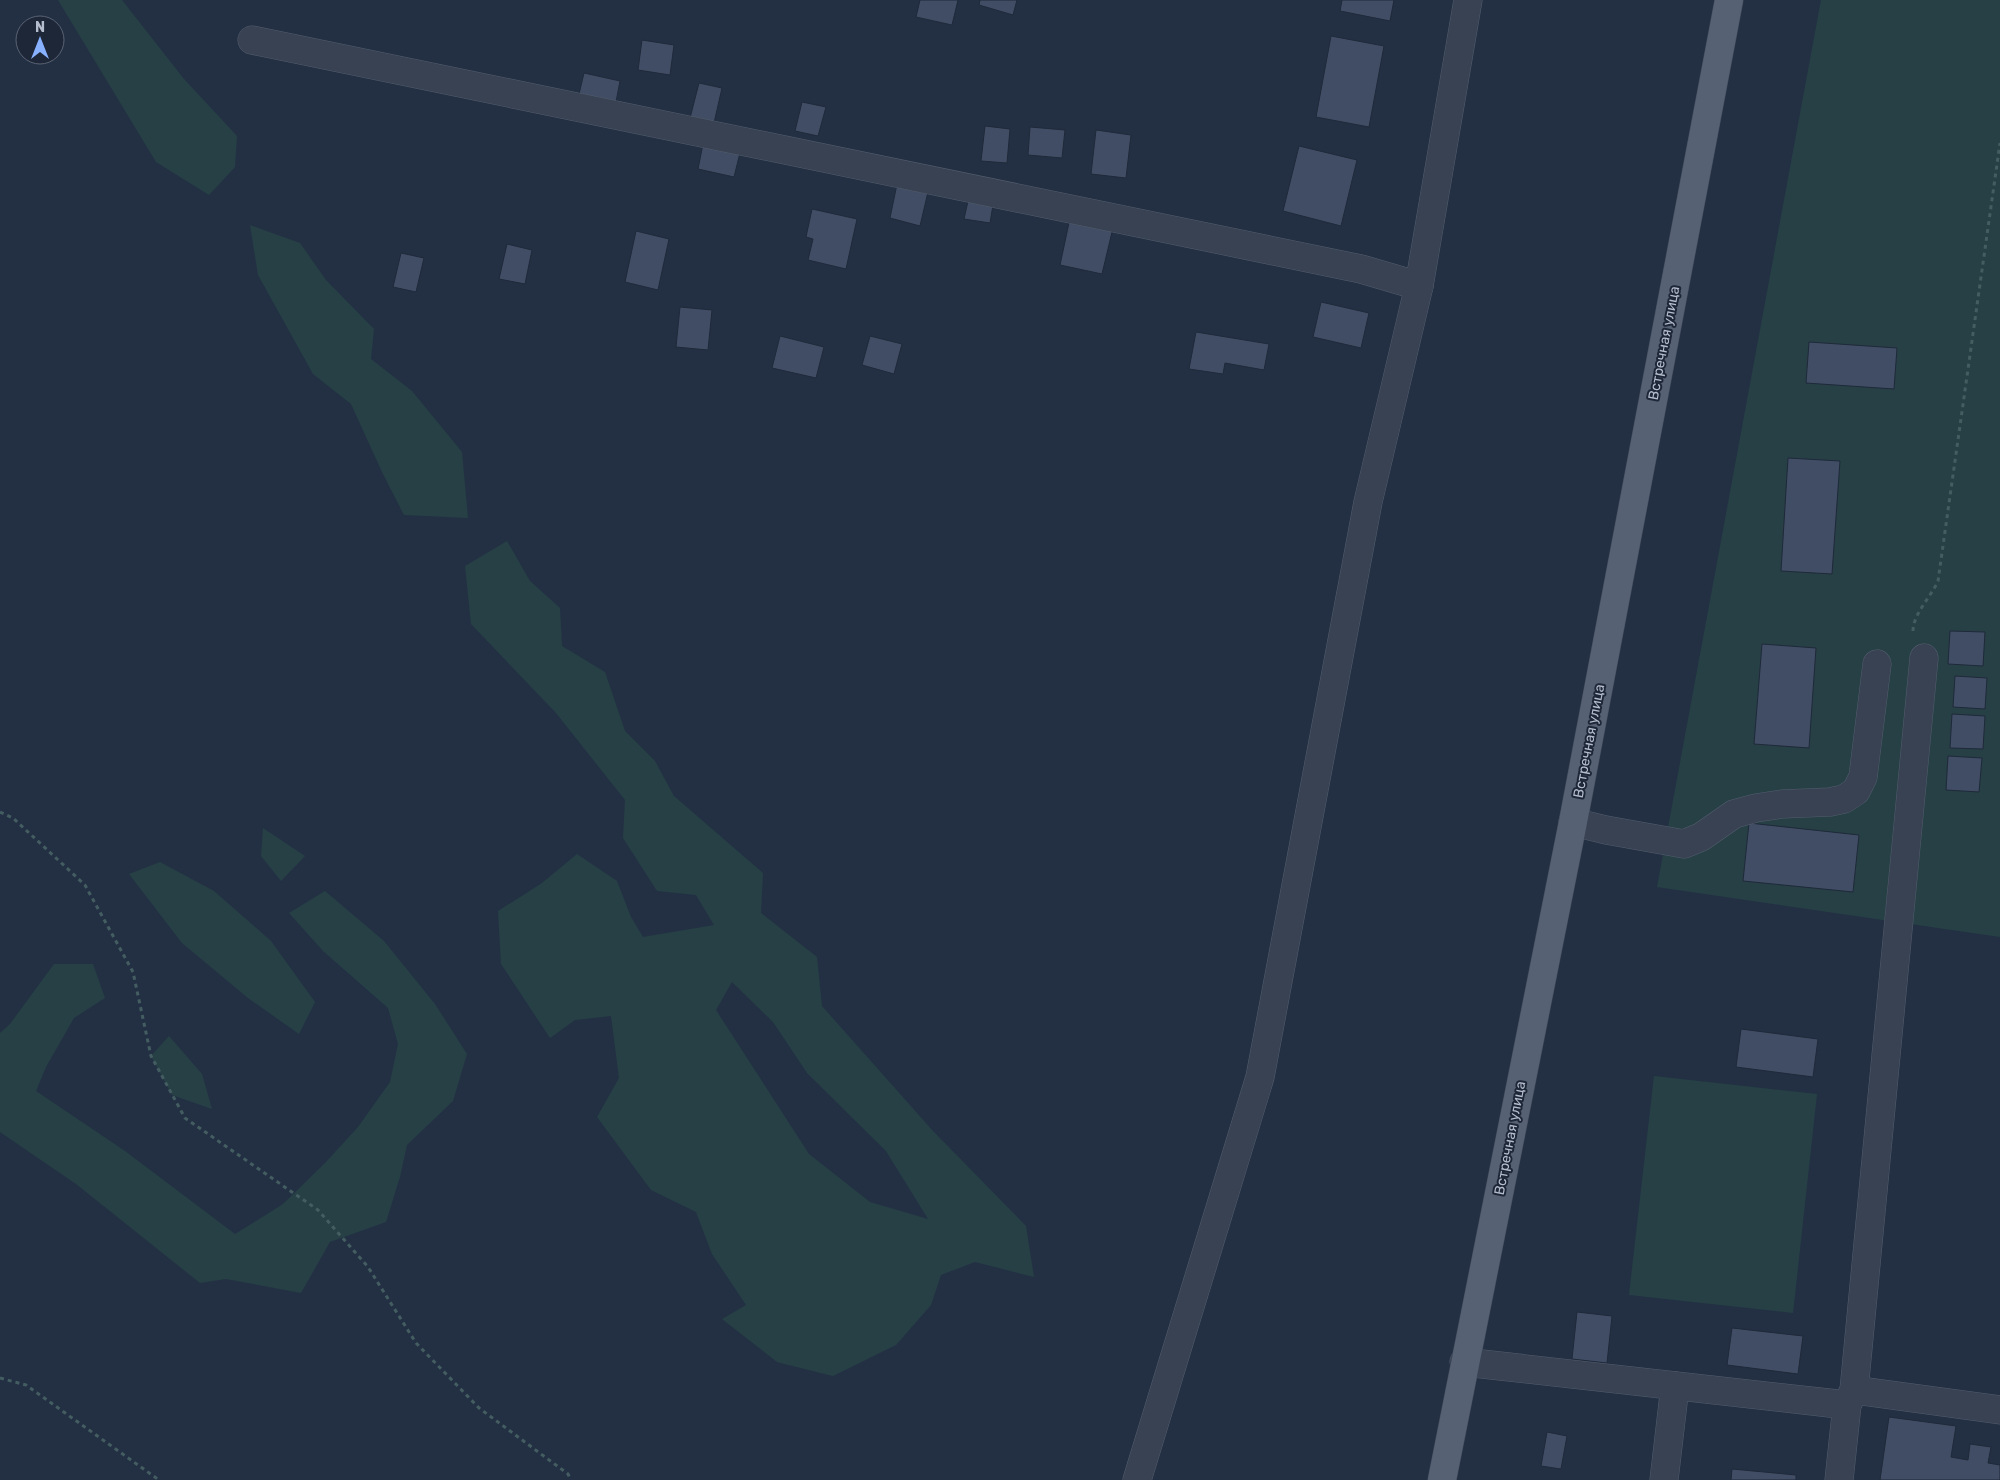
<svg xmlns="http://www.w3.org/2000/svg" width="2000" height="1480" font-family="Rubik,sans-serif">
  <rect width="100%" height="100%" fill="#233044"/>
  <g fill="#264045" fill-rule="evenodd">
    <polygon points="58,0 122,0 184,79 237,136 235,167 209,195 156,162"/>
    <polygon points="1821,0 2000,0 2000,937 1657,887"/>
    <polygon points="250,225 300,243 326,280 374,329 371,359 412,391 462,452 468,518 404,515 382,472 351,404 313,374 258,275"/>
    <path d="M507 541 530 581 560 608 562 646 605 672 625 731 655 761 674 796 763 873 761 913 817 957 822 1006 933 1131 1026 1226 1034 1277 975 1262 941 1275 931 1305 896 1345 833 1376 777 1362 722 1319 746 1305 712 1254 696 1212 651 1190 597 1117 619 1078 611 1016 575 1020 550 1038 501 964 498 911 542 883 577 854 617 881 631 917 643 937 714 925 696 895 657 891 623 838 625 800 556 713 471 624 465 566ZM732 982 773 1022 807 1073 886 1151 928 1219 870 1202 809 1154 716 1010Z"/>
    <polygon points="263,828 305,856 281,881 261,856"/>
    <polygon points="160,862 214,891 271,941 315,1002 299,1034 248,998 182,943 129,874"/>
    <polygon points="325,891 384,941 435,1004 467,1054 453,1101 407,1145 400,1177 386,1222 330,1242 301,1293 226,1279 200,1283 76,1184 0,1132 0,1033 10,1024 54,964 93,964 105,998 74,1018 46,1067 36,1091 125,1151 235,1234 283,1204 325,1163 358,1127 390,1082 398,1044 388,1008 323,951 289,913"/>
    <polygon points="169,1036 202,1074 212,1109 172,1095 151,1056"/>
    <polygon points="1654,1076 1817,1094 1793,1313 1629,1295"/>
  </g>
  <g fill="#404d64" stroke="#1f293a">
    <polygon points="920,0 958,0 952,25 916,17"/>
    <polygon points="980,0 1017,0 1013,15 979,5"/>
    <polygon points="1342,0 1394,0 1390,21 1340,11"/>
    <polygon points="1331,36 1384,46 1369,127 1316,117"/>
    <polygon points="642,40 674,45 670,75 638,70"/>
    <polygon points="584,73 620,81 616,102 579,94"/>
    <polygon points="699,83 722,88 714,123 690,118"/>
    <polygon points="802,102 826,107 818,136 795,131"/>
    <polygon points="985,126 1010,129 1007,163 981,161"/>
    <polygon points="1030,127 1065,130 1062,158 1028,155"/>
    <polygon points="1096,130 1131,135 1126,178 1091,174"/>
    <polygon points="703,144 740,153 734,177 698,169"/>
    <polygon points="1299,146 1357,160 1341,226 1283,211"/>
    <polygon points="897,184 928,192 920,226 890,218"/>
    <polygon points="968,201 993,205 990,223 964,219"/>
    <polygon points="812,209 857,219 846,269 808,260 813,239 806,237"/>
    <polygon points="1070,218 1113,228 1102,274 1060,265"/>
    <polygon points="636,231 669,239 658,290 625,282"/>
    <polygon points="507,244 532,250 525,284 499,279"/>
    <polygon points="401,253 424,258 416,292 393,287"/>
    <polygon points="1321,302 1369,313 1361,348 1313,337"/>
    <polygon points="680,307 712,310 708,350 676,347"/>
    <polygon points="1196,332 1269,344 1264,370 1225,363 1223,374 1189,369"/>
    <polygon points="780,336 824,347 816,378 772,368"/>
    <polygon points="870,336 902,344 894,374 862,365"/>
    <polygon points="1809,342 1897,348 1894,389 1806,383"/>
    <polygon points="1788,458 1840,461 1832,574 1781,571"/>
    <polygon points="1950,631 1985,632 1983,666 1948,664"/>
    <polygon points="1762,644 1816,648 1809,748 1754,744"/>
    <polygon points="1955,676 1987,678 1985,709 1953,707"/>
    <polygon points="1952,714 1985,716 1983,749 1950,748"/>
    <polygon points="1948,756 1982,758 1979,792 1946,790"/>
    <polygon points="1749,823 1859,835 1853,892 1743,881"/>
    <polygon points="1741,1029 1818,1039 1813,1077 1736,1067"/>
    <polygon points="1577,1312 1612,1316 1607,1363 1572,1359"/>
    <polygon points="1732,1328 1803,1336 1798,1374 1727,1365"/>
    <polygon points="1889,1417 1956,1426 1951,1457 1968,1460 1970,1444 1991,1447 1988,1463 2000,1465 2000,1480 1880,1480"/>
    <polygon points="1547,1432 1567,1436 1561,1469 1541,1466"/>
    <polygon points="1732,1469 1796,1475 1796,1480 1731,1480"/>
  </g>
  <g fill="none" stroke-linecap="round" stroke-linejoin="round">
    <defs>
      <g id="minor">
        <polyline points="252,40 1361,269 1419,286"/>
        <polyline points="1573,822 1606,830 1684,844 1701,837 1734,814 1756,808 1782,804 1830,802 1844,799 1856,791 1863,777 1877,664"/>
        <polyline points="1464,1362 1847,1405"/>
        <polyline points="1854,1390 2000,1410"/>
        <polyline points="1137,1480 1260,1077 1368,502 1419,286 1468,0"/>
        <polyline points="1664,1480 1675,1386"/>
        <polyline points="1839,1480 1847,1405 1854,1390 1924,658"/>
      </g>
      <polyline id="major" points="1442,1480 1573,822 1729,0"/>
    </defs>
    <use href="#minor" stroke="#535d6d" stroke-width="29"/>
    <use href="#major" stroke="#424b5c" stroke-width="29"/>
    <g stroke="#445d61" stroke-width="3" stroke-dasharray="4 4" stroke-linecap="butt">
      <path d="M1913 631C1913 614 1931 597 1938 581L2000 143"/>
      <polyline points="0,812 13,818 85,885 133,972 151,1056 185,1118 318,1210 368,1267 416,1343 479,1408 568,1474 571,1480"/>
      <polyline points="0,1378 26,1385 159,1480"/>
    </g>
    <use href="#minor" stroke="#384253" stroke-width="28"/>
    <use href="#major" stroke="#566173" stroke-width="28"/>
  </g>
  <g text-anchor="middle" dominant-baseline="central" stroke-width="4" stroke-linejoin="round" paint-order="stroke">
    <g font-size="14" fill="#b5bdcd" stroke="#1d2738">
      <text transform="translate(1664 343) rotate(-79)">Встречная улица</text>
      <text transform="translate(1589 741) rotate(-79)">Встречная улица</text>
      <text transform="translate(1510 1138) rotate(-79)">Встречная улица</text>
    </g>
  </g>
  <g transform="translate(40 40)"><circle r="24" fill="#1d2738" stroke="#5a6374"/>
  <path d="M0-4L9 19L0 12L-9 19Z" fill="#88b1ff"/>
  <text y="-8" font-size="14" font-weight="bold" text-anchor="middle" fill="#b5bdcd">N</text>
  </g>
</svg>
